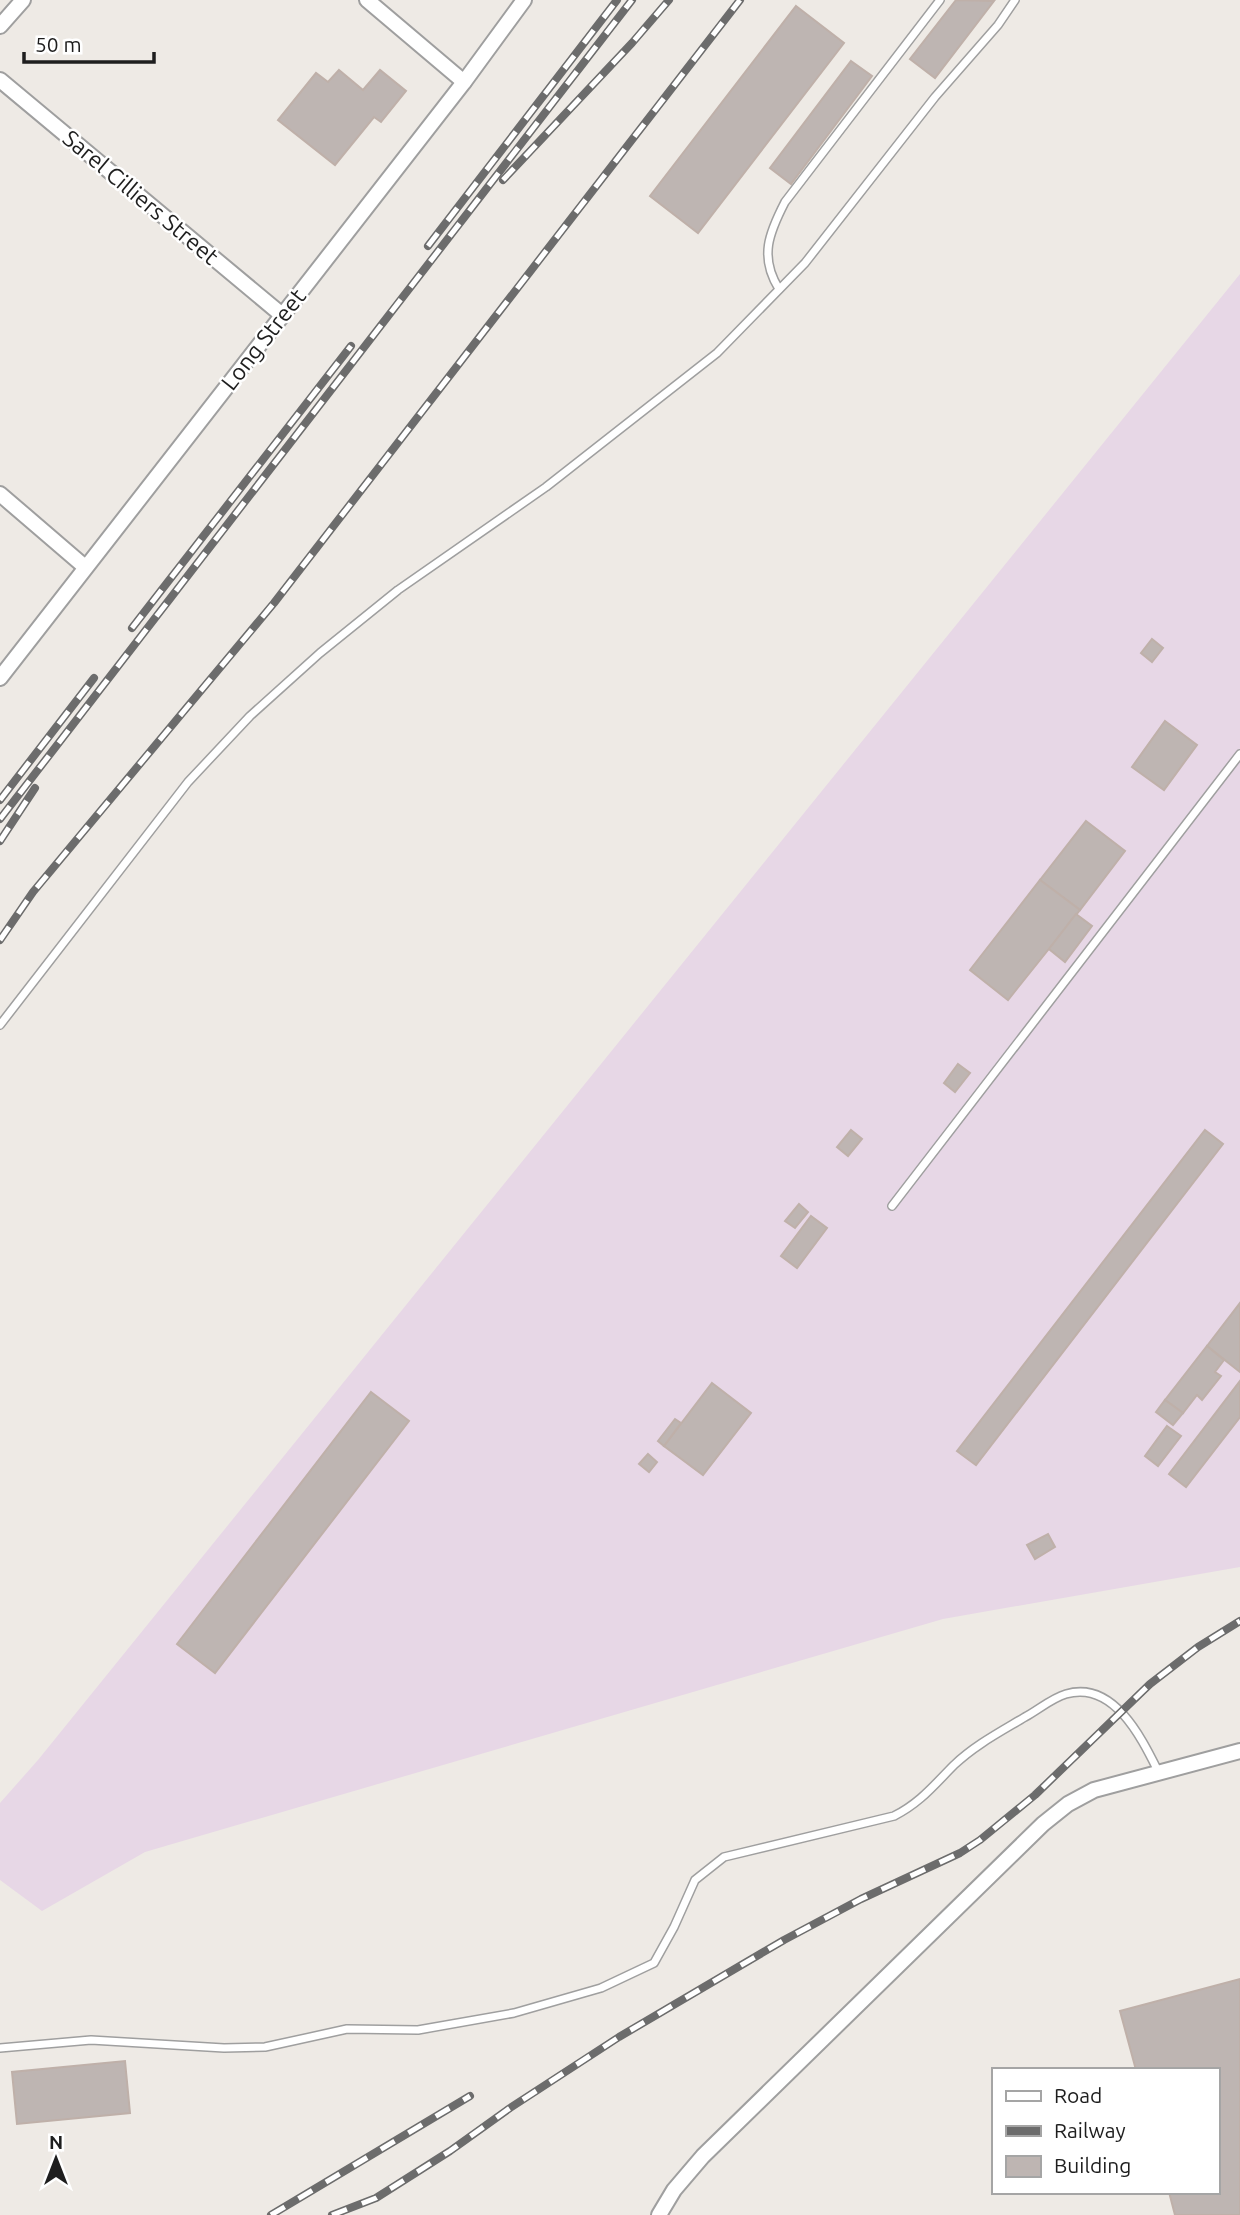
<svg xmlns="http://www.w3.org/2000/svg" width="1240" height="2215" font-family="Ubuntu,sans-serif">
  <rect width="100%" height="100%" fill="#eeeae5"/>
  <polygon fill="#e7d7e6" points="1240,274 1240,1567 943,1619 145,1852 42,1911 0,1880 0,1803 38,1760"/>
  <g fill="#beb5b2" stroke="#bfb0a9" stroke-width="2">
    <polygon points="956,0 994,1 935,78 910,59"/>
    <polygon points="796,6 844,43 698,233 650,196"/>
    <polygon points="851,61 872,76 791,184 770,168"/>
    <polygon points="339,70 363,90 380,70 406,91 381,122 374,117 335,165 278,120 316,73 328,82"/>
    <polygon points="1152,639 1163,648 1152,662 1141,653"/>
    <polygon points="1165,721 1197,745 1164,790 1132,767"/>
    <polygon points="1086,821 1125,851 1080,910 1040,880"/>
    <polygon points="1040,880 1080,910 1008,1000 970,970"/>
    <polygon points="1076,914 1092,926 1065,962 1049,949"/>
    <polygon points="958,1064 970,1073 955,1092 944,1083"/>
    <polygon points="851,1130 862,1139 848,1156 837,1147"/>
    <polygon points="1205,1130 1223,1144 976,1465 957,1451"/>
    <polygon points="799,1204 808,1212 795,1228 785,1221"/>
    <polygon points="811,1216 827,1228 797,1268 781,1256"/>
    <polygon points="1240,1303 1240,1372 1207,1346"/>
    <polygon points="1207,1346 1224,1360 1215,1372 1221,1376 1202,1400 1197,1395 1183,1413 1165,1400"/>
    <polygon points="1240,1381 1240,1417 1186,1487 1169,1474"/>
    <polygon points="712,1383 751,1413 703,1475 664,1446"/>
    <polygon points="371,1392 409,1421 215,1673 177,1644"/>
    <polygon points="1165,1400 1183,1413 1173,1425 1156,1412"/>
    <polygon points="675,1419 681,1423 664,1446 658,1441"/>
    <polygon points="1167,1426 1181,1436 1158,1466 1145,1456"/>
    <polygon points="648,1454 657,1462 649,1472 639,1464"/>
    <polygon points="1048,1534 1055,1547 1035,1559 1027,1545"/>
    <polygon points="1240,1979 1240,2215 1175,2215 1169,2192 1217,2192 1217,2070 1136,2070 1120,2011"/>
    <polygon points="125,2061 130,2113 17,2124 12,2072"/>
  </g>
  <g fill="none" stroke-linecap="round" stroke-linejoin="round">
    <defs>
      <g id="service">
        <path d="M779 289C759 257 769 233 785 202L940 0"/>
        <polyline points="0,1025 188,782 250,716 320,653 398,590 546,487 717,353 805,263 935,97 998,25 1015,0"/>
        <polyline points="892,1206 1240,754"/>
        <path d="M0 2048 91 2040 224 2048 265 2047 347 2029 418 2030 514 2013 601 1988 654 1963 674 1927 695 1880 724 1857 894 1816C920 1803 934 1785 954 1765 975 1745 1000 1732 1025 1717 1038 1710 1052 1698 1066 1694 1114 1680 1142 1739 1159 1773"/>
      </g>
      <g id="minor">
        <polyline points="367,0 464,82"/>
        <polyline points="0,26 23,0"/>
        <polyline points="0,80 282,315"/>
        <polyline points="0,494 85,567"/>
        <polyline points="0,678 464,82 524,0"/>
        <polyline points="659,2215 674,2190 703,2156 1043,1824 1068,1804 1094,1790 1240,1751"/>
      </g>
    </defs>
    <use href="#service" stroke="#9f9f9f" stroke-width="10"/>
    <use href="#minor" stroke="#9f9f9f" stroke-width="18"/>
    <use href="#service" stroke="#fff" stroke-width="7"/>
    <use href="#minor" stroke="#fff" stroke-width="14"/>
    <defs>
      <g id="rail">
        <polyline points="503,180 632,43 669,0"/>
        <polyline points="428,246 617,0"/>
        <polyline points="132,628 351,346"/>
        <polyline points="0,800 94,678"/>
        <polyline points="0,819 632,0"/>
        <polyline points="0,841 35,788"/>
        <polyline points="0,940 33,892 274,603 740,0"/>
        <polyline points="271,2215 470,2096"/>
        <polyline points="332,2215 376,2198 450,2151 510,2108 619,2037 784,1940 861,1899 960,1853 980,1840 1035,1795 1150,1684 1198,1647 1240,1621"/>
      </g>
    </defs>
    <use href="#rail" stroke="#6c6c6c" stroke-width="8"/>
    <use href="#rail" stroke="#fff" stroke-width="5" stroke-dasharray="16" stroke-linecap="butt"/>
  </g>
  <g text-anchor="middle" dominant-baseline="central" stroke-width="5" stroke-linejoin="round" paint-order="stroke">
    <g font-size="23" fill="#1e1e1e" stroke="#fff">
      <text transform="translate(141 197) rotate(40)">Sarel Cilliers Street</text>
      <text transform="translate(263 339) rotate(-52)">Long Street</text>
    </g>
  </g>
  <rect x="992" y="2068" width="228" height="126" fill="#ffffff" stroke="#a5a5a5" stroke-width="2"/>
  <rect x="1006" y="2091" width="35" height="10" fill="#ffffff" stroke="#a5a5a5" stroke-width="2"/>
  <text x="1054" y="2103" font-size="21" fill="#1e1e1e">Road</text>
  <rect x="1006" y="2126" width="35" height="10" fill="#6c6c6c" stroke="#a5a5a5" stroke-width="2"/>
  <text x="1054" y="2138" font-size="21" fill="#1e1e1e">Railway</text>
  <rect x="1006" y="2156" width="35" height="21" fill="#beb5b2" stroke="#a5a5a5" stroke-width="2"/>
  <text x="1054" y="2173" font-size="21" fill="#1e1e1e">Building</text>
  <g transform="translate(56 2159)" stroke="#ffffff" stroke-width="5" paint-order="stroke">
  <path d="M0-5L12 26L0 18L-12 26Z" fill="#1e1e1e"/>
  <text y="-10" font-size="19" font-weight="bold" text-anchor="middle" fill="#1e1e1e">N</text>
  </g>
  <path d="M24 52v10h130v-10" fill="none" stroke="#1e1e1e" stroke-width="3.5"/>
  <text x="35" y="52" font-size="21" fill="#1e1e1e" stroke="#ffffff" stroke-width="5" paint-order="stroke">50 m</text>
</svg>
